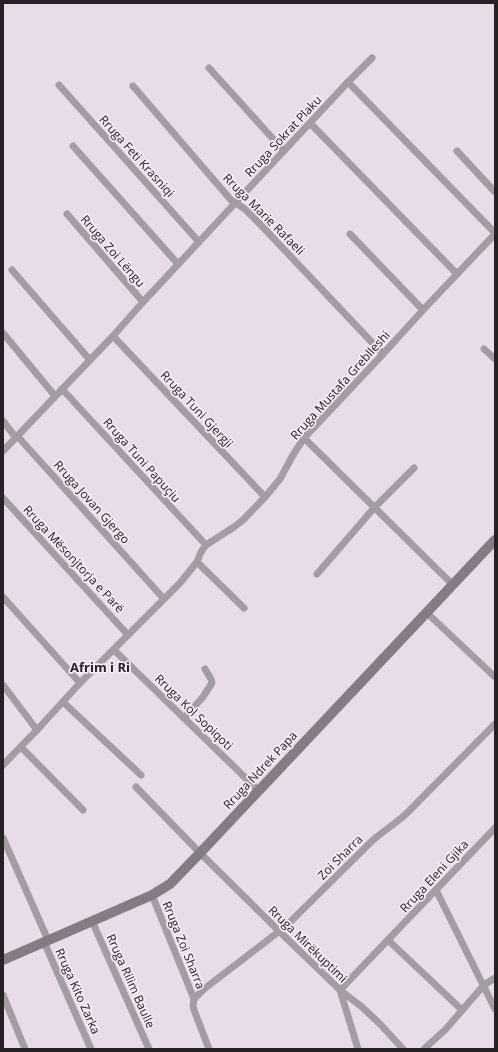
<svg xmlns="http://www.w3.org/2000/svg" width="498" height="1052" font-family="'Open Sans',sans-serif">
  <rect width="100%" height="100%" fill="#e8dce8"/>
  <g fill="none" stroke-linecap="round" stroke-linejoin="round">
    <g stroke="#a29da2" stroke-width="7">
      <polyline points="209,68 284,151"/>
      <polyline points="348,82 495,233"/>
      <polyline points="59,85 199,242"/>
      <polyline points="133,86 231,200 245,209 259,223 383,354"/>
      <polyline points="310,123 457,274"/>
      <polyline points="73,146 178,264"/>
      <polyline points="457,151 495,192"/>
      <polyline points="67,214 143,302"/>
      <polyline points="350,234 423,310"/>
      <polyline points="12,270 90,360"/>
      <polyline points="3,333 55,396"/>
      <polyline points="113,336 265,497"/>
      <polyline points="484,349 495,359"/>
      <polyline points="62,389 206,545"/>
      <polyline points="3,421 13,434 20,439 164,599"/>
      <polyline points="304,438 453,585"/>
      <polyline points="3,451 113,336 143,302 348,82 372,58"/>
      <polyline points="3,498 128,635"/>
      <polyline points="197,562 244,608"/>
      <polyline points="317,574 374,508 414,468"/>
      <polyline points="3,597 80,683"/>
      <polyline points="427,613 495,677"/>
      <polyline points="114,650 259,791"/>
      <polyline points="3,685 37,730"/>
      <polyline points="63,702 141,775"/>
      <polyline points="184,718 203,697 212,683 211,679 205,669"/>
      <polyline points="21,747 83,810"/>
      <polyline points="3,765 37,730 80,683 180,583 197,562 201,552 206,545 234,527 243,520 265,497 280,479 293,455 304,438 383,354 423,310 495,234"/>
      <polyline points="136,787 200,853 279,931 340,990 362,1007 381,1025 403,1049"/>
      <polyline points="3,838 48,940"/>
      <polyline points="436,890 495,1009"/>
      <polyline points="152,895 194,999 193,1005 194,1010 209,1049"/>
      <polyline points="92,921 149,1049"/>
      <polyline points="388,940 462,1010"/>
      <polyline points="44,942 91,1049"/>
      <polyline points="3,995 25,1049"/>
      <path d="M194 999 204 989 286 926 372 841C384 830 397 823 408 812L495 724"/>
      <polyline points="358,1049 340,990 495,828"/>
      <polyline points="424,1049 445,1030 484,985 495,978"/>
    </g>
    <polyline stroke="#837c83" stroke-width="10" points="3,960 152,895 170,884 200,853 495,540"/>
  </g>
  <g text-anchor="middle" dominant-baseline="central" stroke-width="3.5" stroke-linejoin="round" paint-order="stroke">
    <g font-size="12" fill="#252125" stroke="#f5eaf5">
      <text transform="translate(283 136) rotate(-47)">Rruga Sokrat Plaku</text>
      <text transform="translate(137 156) rotate(48)">Rruga Feti Krasniqi</text>
      <text transform="translate(264 214) rotate(45)">Rruga Marie Rafaeli</text>
      <text transform="translate(113 251) rotate(49)">Rruga Zoi Lëngu</text>
      <text transform="translate(340 385) rotate(-48)">Rruga Mustafa Greblleshi</text>
      <text transform="translate(197 409) rotate(47)">Rruga Tuni Gjergji</text>
      <text transform="translate(142 460) rotate(48)">Rruga Tuni Papuçiu</text>
      <text transform="translate(92 502) rotate(48)">Rruga Jovan Gjergo</text>
      <text transform="translate(74 559) rotate(47)">Rruga Mësonjtorja e Parë</text>
      <text transform="translate(194 712) rotate(44)">Rruga Kol Sopiqoti</text>
      <text transform="translate(260 770) rotate(-47)">Rruga Ndrek Papa</text>
      <text transform="translate(340 857) rotate(-45)">Zoi Sharra</text>
      <text transform="translate(434 876) rotate(-47)">Rruga Eleni Gjika</text>
      <text transform="translate(308 944) rotate(44)">Rruga Mirëkuptimi</text>
      <text transform="translate(184 945) rotate(68)">Rruga Zoi Sharra</text>
      <text transform="translate(131 981) rotate(66)">Rruga Rilim Baulle</text>
      <text transform="translate(78 991) rotate(66)">Rruga Kito Zarka</text>
    </g>
    <g font-size="13" font-weight="bold" fill="#252125" stroke="#f5eaf5">
      <text x="100" y="667">Afrim i Ri</text>
    </g>
  </g>
  <rect width="498" height="1052" fill="none" stroke="#252125" stroke-width="8"/>
</svg>
